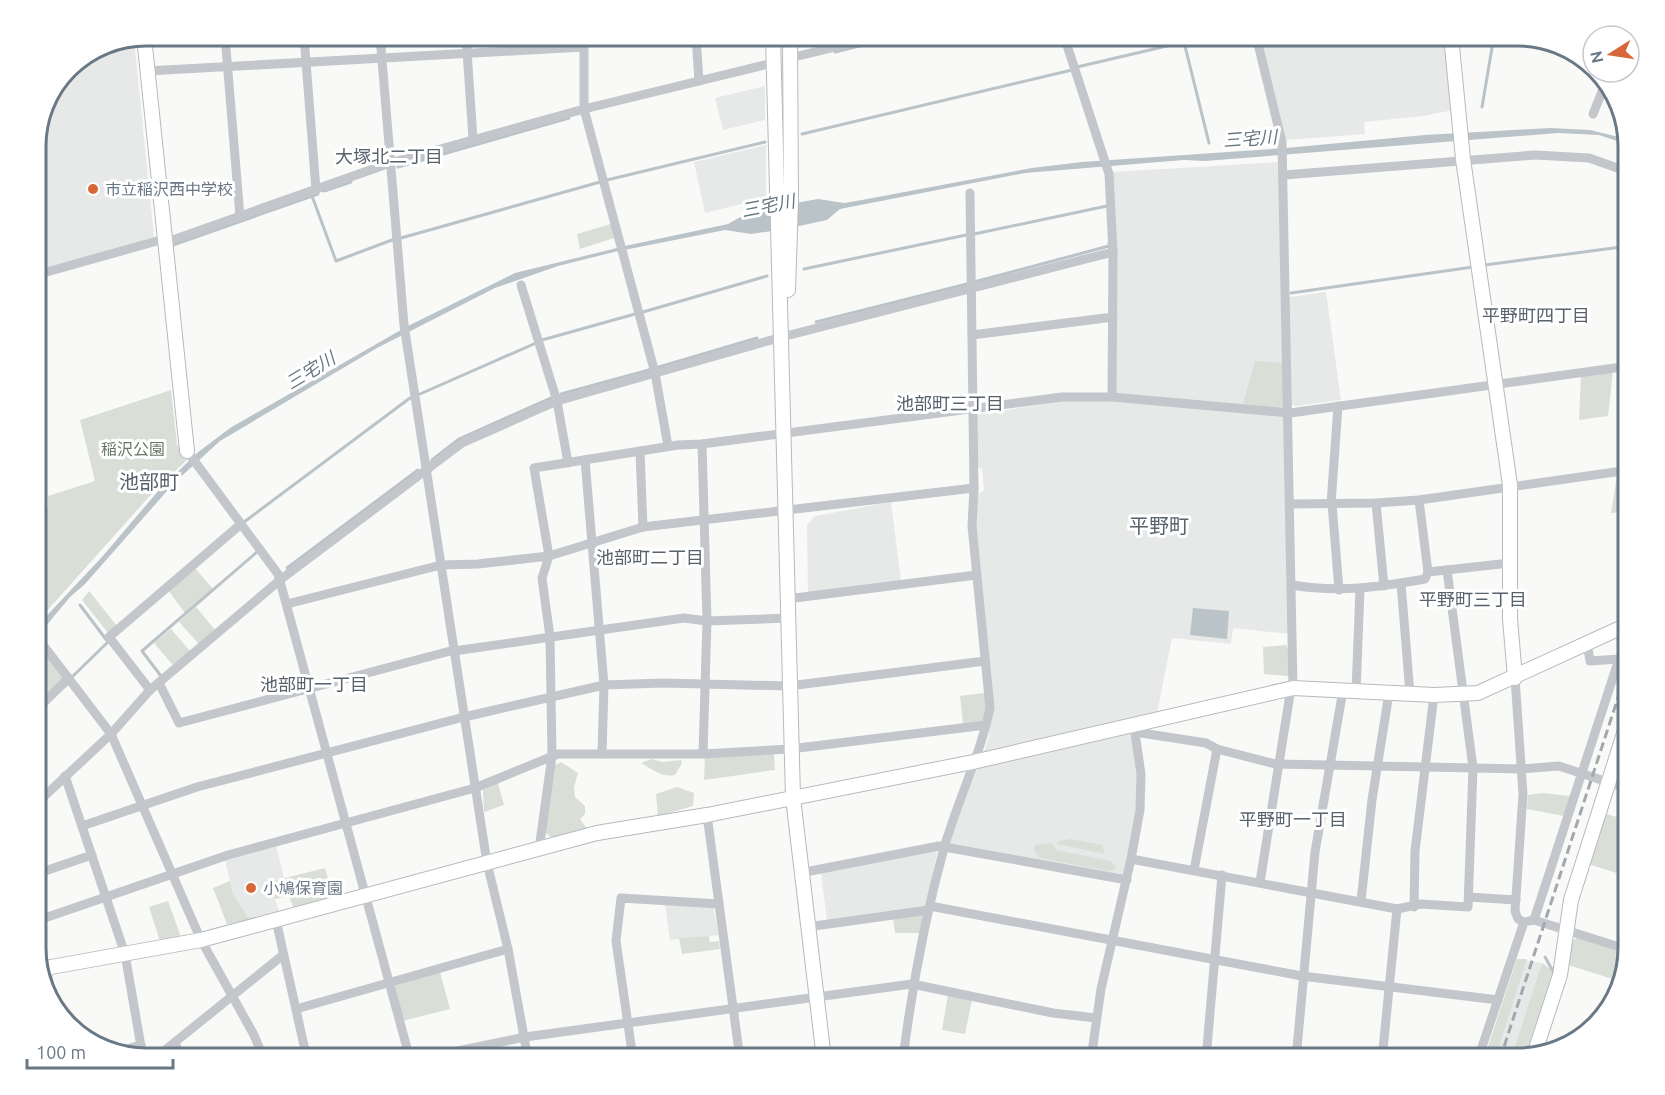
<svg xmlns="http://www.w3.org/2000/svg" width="1665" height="1095" font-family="Ubuntu,'Noto Sans JP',sans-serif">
  <rect width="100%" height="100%" fill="#f9f9f7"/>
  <g fill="#e7e8e8">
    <polygon points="1260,36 1446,36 1454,110 1423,116 1364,122 1365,134 1286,140"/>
    <polygon points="134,39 154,237 36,271 36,140 69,68 105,44"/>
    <polygon points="765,86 765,120 723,130 715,98"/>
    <polygon points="766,145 766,198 705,213 694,162"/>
    <polygon points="1280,162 1283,298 1326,292 1341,400 1296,406 1285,403 1255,362 1242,411 1279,414 1285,418 1289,634 1233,628 1231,644 1172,638 1157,714 1131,720 1139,791 1124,873 1121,876 952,845 950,841 988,740 993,709 974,529 977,495 984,490 982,469 977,466 977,415 1061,401 1115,400 1113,172"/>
    <polygon points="891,502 901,581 808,593 807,525 815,516"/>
    <polygon points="276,845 284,878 269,882 280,914 250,921 233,894 225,860"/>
    <polygon points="938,849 926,905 923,908 827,921 821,872"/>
    <polygon points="665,904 713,907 719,935 670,940"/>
    <polygon points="1517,959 1542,963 1553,971 1525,1057 1484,1059"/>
  </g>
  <g fill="#d9ded7">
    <polygon points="611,224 614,238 580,249 577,234"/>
    <polygon points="1255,361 1284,363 1285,406 1280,409 1243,404"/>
    <polygon points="1613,371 1608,416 1579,420 1581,376"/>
    <polygon points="171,390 177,445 188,459 156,489 36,623 36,510 41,512 48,507 48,496 95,481 80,420"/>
    <polygon points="1629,475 1629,511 1611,513 1617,476"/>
    <polygon points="194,567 213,589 185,613 168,590"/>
    <polygon points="89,591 117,626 108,633 82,600"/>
    <polygon points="196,607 215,630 199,644 179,622"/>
    <polygon points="171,629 190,651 173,665 154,643"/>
    <polygon points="36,643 64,678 36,705"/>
    <polygon points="1286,645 1288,649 1289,676 1264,674 1263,647"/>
    <polygon points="985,693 987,708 982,721 963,724 960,696"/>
    <polygon points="774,754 775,770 704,780 705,757"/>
    <path d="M652 759 662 762 681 760 682 763 675 775C662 778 652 769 641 763Z"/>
    <polygon points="561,762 578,773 574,787 575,797 585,806 585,814 580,819 588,830 552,838 545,832 554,766"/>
    <polygon points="498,783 504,805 484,812 483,790"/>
    <polygon points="677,787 694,793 693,806 658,816 656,794"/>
    <polygon points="1542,793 1570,796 1564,816 1527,809 1528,795"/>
    <polygon points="1604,813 1629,821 1629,877 1588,864"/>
    <polygon points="1071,839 1102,845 1105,854 1057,844 1059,841"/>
    <polygon points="1051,843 1056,850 1111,861 1116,867 1114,870 1108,871 1040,858 1034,850 1035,845"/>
    <polygon points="325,868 334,899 294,909 289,896 275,899 269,882"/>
    <polygon points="230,881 233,894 249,919 227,924 213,888"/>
    <polygon points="168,901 181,937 160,941 149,907"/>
    <polygon points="921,913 924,917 920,933 895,933 893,918"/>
    <polygon points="709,936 710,942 719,941 720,949 682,954 679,938"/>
    <polygon points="1577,938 1627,954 1619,981 1568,965 1572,941"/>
    <polygon points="1517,959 1527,959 1495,1059 1484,1059"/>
    <polygon points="1542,963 1553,971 1525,1057 1511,1059"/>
    <polygon points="440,972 450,1009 402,1021 394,986"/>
    <polygon points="948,995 972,1000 965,1034 942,1030"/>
  </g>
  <g fill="#b9c3c8">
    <polygon points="1550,128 1590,130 1627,139 1629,145 1599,135 1558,133 1205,161 1184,160 1025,173 840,209 827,220 785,229 751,234 725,230 614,252 558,266 495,288 377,348 220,441 174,483 85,584 70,597 36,638 36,627 102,557 159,490 197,453 230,428 406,327 515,273 625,246 728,224 751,211 818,199 844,203 862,200 1032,168 1082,162 1286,148 1425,135"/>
    <polygon points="1193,608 1229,611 1227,639 1190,635"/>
  </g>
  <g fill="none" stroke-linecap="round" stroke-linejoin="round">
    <g stroke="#b9c3c8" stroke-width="3">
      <polyline points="835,52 900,36"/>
      <polyline points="1077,67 1184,42 1209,143"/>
      <polyline points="1482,107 1494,36"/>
      <polyline points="802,134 1072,70"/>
      <polyline points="398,167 569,118"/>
      <polyline points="607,180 765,142"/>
      <polyline points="324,191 351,182"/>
      <polyline points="312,196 336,261 392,240"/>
      <polyline points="974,234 1107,206"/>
      <polyline points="401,238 600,182"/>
      <polyline points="173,245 318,194"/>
      <polyline points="1485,265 1629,246"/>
      <polyline points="804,269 966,235"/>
      <polyline points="974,282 1109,246 1109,243"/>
      <polyline points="1291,293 1473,267"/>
      <polyline points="643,312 767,276"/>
      <polyline points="816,322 967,284"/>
      <polyline points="542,340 635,314"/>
      <polyline points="659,367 757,338"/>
      <polyline points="420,394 536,343"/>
      <polyline points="561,394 649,370"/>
      <polyline points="432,460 459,439 553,397"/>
      <polyline points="244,522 410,398"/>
      <polyline points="287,568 418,470"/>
      <polyline points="73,676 108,642 80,605"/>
      <polyline points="161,676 142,651 257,552"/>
      <polyline points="1545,957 1554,973"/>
    </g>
    <defs>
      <g id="secondary">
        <polyline points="773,36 793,798 824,1059"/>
        <polyline points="1451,36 1463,159 1510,485 1510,619 1515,678"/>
        <polyline points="144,37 187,451"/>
        <polyline points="788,290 791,201 790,36"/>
        <polyline points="40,969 201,940 597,833 707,815 973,762 1293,688 1434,695 1478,693 1629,624"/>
        <polyline points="1534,1055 1560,975 1571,900 1629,718"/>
      </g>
    </defs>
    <use href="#secondary" stroke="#b5babf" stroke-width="16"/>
    <g stroke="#c3c6ca" stroke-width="9">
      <polyline points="225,36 240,217"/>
      <polyline points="304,36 316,190"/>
      <polyline points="380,36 404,325 487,863 508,949 528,1059"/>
      <polyline points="466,36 473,139"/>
      <polyline points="584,36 584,109 655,373 668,446"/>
      <polyline points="696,36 699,81"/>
      <polyline points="1064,36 1109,174 1113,252 1112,397"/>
      <polyline points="1256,36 1282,142 1293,688"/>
      <polyline points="790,58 881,36"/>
      <polyline points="147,71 584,47"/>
      <polyline points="1593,114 1606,82"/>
      <polyline points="1284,175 1535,155 1589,158 1629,172"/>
      <polyline points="164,243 390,163 584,109 773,63"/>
      <polyline points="36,275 164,239"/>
      <polyline points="521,285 557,401 568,463"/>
      <polyline points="972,335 1113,317"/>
      <polyline points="702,444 707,621 703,754"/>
      <polyline points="187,451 278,574 410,1059"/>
      <polyline points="640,451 643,527"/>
      <polyline points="585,460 604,685 602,754"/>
      <polyline points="1419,500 1428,572 1510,563"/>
      <polyline points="1376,503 1384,586"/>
      <polyline points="1291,504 1376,503 1419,500 1629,470"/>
      <polyline points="1331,504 1338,406"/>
      <polyline points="1332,504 1339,590"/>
      <polyline points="1401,583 1410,694"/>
      <path d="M1292 585C1338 593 1379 587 1425 579L1428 572"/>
      <polyline points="787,599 976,575"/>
      <polyline points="287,604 441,565 478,564 549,556 643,527 974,488"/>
      <polyline points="1619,629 1629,598"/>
      <polyline points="40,641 111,734 201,940 254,1035 264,1059"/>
      <polyline points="454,651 684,618 707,621 788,618"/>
      <polyline points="1515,678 1523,794 1515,911 1518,919 1524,922"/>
      <polyline points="159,683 179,723 454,650"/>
      <polyline points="150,690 109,637 241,524"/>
      <polyline points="1356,691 1360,589"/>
      <polyline points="36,710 69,678"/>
      <polyline points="1135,732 1206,743 1217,749 1279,765"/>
      <polyline points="1279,764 1522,769 1559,766 1629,789"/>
      <polyline points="65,776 125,954 143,1058"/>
      <polyline points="36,804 111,734 150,690 280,580 462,443 557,401 782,337 1113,252"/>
      <polyline points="707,815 740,1059"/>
      <polyline points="82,826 197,787 464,717 604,685 663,683 789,686 985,661"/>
      <polyline points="539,849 552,756 550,637 542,578 549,556 534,468 678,445 702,444 1062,397 1112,397 1290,413 1629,366"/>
      <polyline points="1131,859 1397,909 1421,904 1468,907 1473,768 1447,570"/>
      <polyline points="1194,870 1217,749"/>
      <polyline points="800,873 939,846 1127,880"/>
      <polyline points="36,874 92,855"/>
      <polyline points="1260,882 1291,688"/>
      <polyline points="1469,897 1516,900"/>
      <polyline points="1361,901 1372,800 1389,693"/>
      <polyline points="930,906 1302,976 1498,1000"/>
      <polyline points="1414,907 1415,851 1434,695"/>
      <polyline points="276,920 307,1059"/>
      <polyline points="1534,920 1619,659 1590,661 1587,643"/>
      <polyline points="36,921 228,855 475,788 558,754 703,754 790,749 986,725"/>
      <polyline points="1529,921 1534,920 1629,950"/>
      <polyline points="807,927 929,910"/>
      <polyline points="46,968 55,1008"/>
      <polyline points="296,1009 508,949"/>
      <polyline points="175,1043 182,1059"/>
      <polyline points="119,1051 141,1045"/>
      <polyline points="154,1059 283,955"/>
      <polyline points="419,1059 525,1037 912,984 1053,1013 1096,1018"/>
      <polyline points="633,1059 616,941 621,898 719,904"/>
      <path d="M903 1059C912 987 925 917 944 848 958 800 980 756 990 708L972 526 974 488 970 193"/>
      <polyline points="1091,1059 1101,989 1131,859 1140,810 1141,774 1134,726"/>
      <polyline points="1206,1059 1222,875"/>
      <polyline points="1296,1059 1315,852 1343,690"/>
      <polyline points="1382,1059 1397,909"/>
      <polyline points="1478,1059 1524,922"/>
    </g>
    <use href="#secondary" stroke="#fff" stroke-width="14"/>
    <polyline stroke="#a2a8ae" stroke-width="3" stroke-dasharray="9 4.5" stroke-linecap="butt" points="1500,1059 1629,664"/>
  </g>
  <g fill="#d96638" stroke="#fff" stroke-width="2">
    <circle cx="93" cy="189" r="6"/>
    <circle cx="251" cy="888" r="6"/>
  </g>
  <g text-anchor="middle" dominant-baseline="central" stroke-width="6" stroke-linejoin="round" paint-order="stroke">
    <g font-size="16" fill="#6a7886" stroke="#fff" text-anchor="start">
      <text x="105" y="189">市立稲沢西中学校</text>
      <text x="263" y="888">小鳩保育園</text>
    </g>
    <g font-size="16" fill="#677965" stroke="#fff">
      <text x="133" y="449">稲沢公園</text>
    </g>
    <g font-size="18" font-style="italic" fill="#667881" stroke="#fff">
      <text transform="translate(1250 138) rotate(-4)">三宅川</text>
      <text transform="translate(768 205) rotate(-11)">三宅川</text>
      <text transform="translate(310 370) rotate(-31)">三宅川</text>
    </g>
    <g font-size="18" fill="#58626c" stroke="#fff">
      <text x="389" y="156">大塚北二丁目</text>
      <text x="1536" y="315">平野町四丁目</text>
      <text x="950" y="403">池部町三丁目</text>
      <text x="650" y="557">池部町二丁目</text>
      <text x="1473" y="599">平野町三丁目</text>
      <text x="314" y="684">池部町一丁目</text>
      <text x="1293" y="819">平野町一丁目</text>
    </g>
    <g font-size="20" fill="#58626c" stroke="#fff">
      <text x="149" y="481">池部町</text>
      <text x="1159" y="525">平野町</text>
    </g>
  </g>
  <path d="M0 0H1665V1095H0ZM146 46H1518A100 100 0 0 1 1618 146V948A100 100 0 0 1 1518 1048H146A100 100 0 0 1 46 948V146A100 100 0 0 1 146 46Z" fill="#fff" fill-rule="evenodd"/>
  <path fill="none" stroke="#6a7886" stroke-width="3" d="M146 46H1518A100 100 0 0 1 1618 146V948A100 100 0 0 1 1518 1048H146A100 100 0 0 1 46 948V146A100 100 0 0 1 146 46Z"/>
  <g transform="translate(1611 54) rotate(258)"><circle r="28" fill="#ffffff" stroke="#c3c9cf" stroke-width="1.5"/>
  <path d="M0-4.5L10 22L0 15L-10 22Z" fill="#d96638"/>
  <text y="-9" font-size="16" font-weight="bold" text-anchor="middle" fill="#6a7886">N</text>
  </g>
  <path d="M27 1059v9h146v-9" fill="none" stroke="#6a7886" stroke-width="3"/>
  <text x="36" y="1059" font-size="18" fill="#6a7886" stroke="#ffffff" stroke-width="4.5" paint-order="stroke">100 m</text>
</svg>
